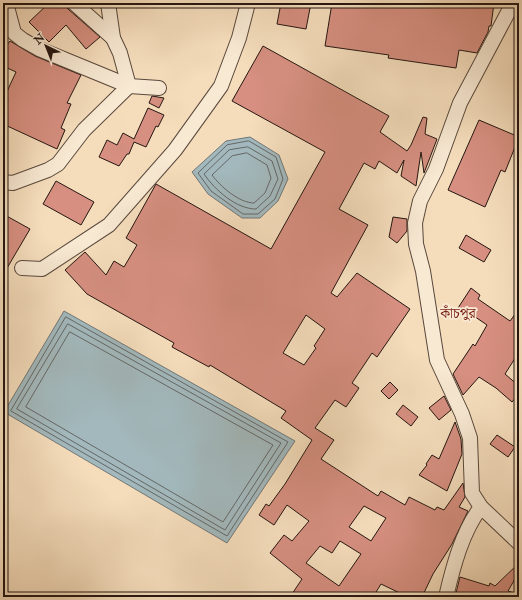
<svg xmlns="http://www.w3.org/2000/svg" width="522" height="600" font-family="'IM FELL Double Pica','Noto Serif Bengali',serif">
  <rect width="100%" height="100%" fill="#f5ddbc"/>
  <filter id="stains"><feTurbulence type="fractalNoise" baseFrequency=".005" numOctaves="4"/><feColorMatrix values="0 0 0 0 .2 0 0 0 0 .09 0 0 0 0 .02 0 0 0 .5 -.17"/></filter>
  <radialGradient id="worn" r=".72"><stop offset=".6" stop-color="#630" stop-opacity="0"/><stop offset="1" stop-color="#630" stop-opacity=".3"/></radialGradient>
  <g fill="#a2b8bc" stroke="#707778">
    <polygon points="250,137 279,155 288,179 278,201 260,218 242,218 208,194 192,172 226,141"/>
    <polygon points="64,311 295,441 227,543 4,412"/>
  </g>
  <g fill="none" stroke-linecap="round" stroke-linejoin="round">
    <g stroke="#646766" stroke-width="1">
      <polygon points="249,141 276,157 283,179 275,199 258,214 243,214 211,191 198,173 227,145"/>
      <path d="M248 147 272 161 278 179 270 196 256 209C236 209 215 190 204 174L229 150Z"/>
      <path d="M247 153 267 165 271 178 265 193 254 203C239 203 220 186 212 175L232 156Z"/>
      <polygon points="66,317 288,442 227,536 11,411"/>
      <polygon points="68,324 281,443 225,530 17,409"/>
      <polygon points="70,332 273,445 223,522 26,407"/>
    </g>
  </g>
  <g fill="#d68f80" stroke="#251611" fill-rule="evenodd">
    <polygon points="49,3 64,3 68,9 100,37 86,49 66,25 49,42 29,22"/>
    <polygon points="281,3 311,3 306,29 277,24"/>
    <polygon points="332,3 494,3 491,26 489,26 488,32 477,53 459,50 456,68 388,58 389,55 325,46"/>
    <polygon points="10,41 35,56 81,75 67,103 71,104 61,128 65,130 57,149 3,124 3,110 8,100 4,98 16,72 3,66 3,50"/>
    <path d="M263 46 389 116 380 132 407 151 411 145 423 117 427 118 425 134 437 139 424 173 421 152 416 186 401 176 404 160 397 173 379 161 375 169 364 163 339 209 368 225 331 293 337 297 357 273 410 309 377 357 372 353 352 383 359 388 346 407 335 400 315 428 334 440 321 459 378 496 381 491 405 505 409 497 435 510 437 507 444 510 463 483 465 497 459 507 468 511 452 544 433 574 422 597H408L381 584 373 597H290L302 579 270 553 284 535 292 541 309 521 287 505 274 525 259 515 266 504 269 506 285 484 312 440 281 418 286 411 210 365 209 367 172 347 174 343 87 294 65 270 85 252 106 275 114 261 124 267 137 245 126 238 156 184 271 249 325 152 232 101ZM306 315 325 329 314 346 316 348 304 365 283 353ZM364 506 386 518 371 541 349 527ZM340 541 361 554 339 586 306 563 320 546 332 553Z"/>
    <polygon points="152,96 164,98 159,108 149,103"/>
    <polygon points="148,108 164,115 158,127 156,126 146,147 134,142 129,154 127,154 119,166 99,157 107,140 117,145 123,133 134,139"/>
    <polygon points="479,120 519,137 505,172 501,170 485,207 448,190"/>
    <polygon points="56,181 94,202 81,225 43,204"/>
    <polygon points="3,214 30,229 3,275"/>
    <polygon points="393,217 407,219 407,231 397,243 389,237"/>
    <polygon points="466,235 491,250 484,262 459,248"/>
    <polygon points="471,288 480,295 478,299 510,321 519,309 519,352 505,374 519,386 519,394 512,402 496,388 479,377 463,395 453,374 473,344 475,346 487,325 468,312 467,314 458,308"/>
    <polygon points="390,382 398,390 389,399 381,391"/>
    <polygon points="444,396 451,410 439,420 429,408"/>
    <polygon points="403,405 418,417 411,426 396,414"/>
    <polygon points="455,422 461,439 462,454 447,491 419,475 427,465 426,464 432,455 439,459"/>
    <polygon points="497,435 515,447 508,457 490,444"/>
    <polygon points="519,563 519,572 508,591 517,594 516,597 455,597 460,577 489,586 490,583 495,586"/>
  </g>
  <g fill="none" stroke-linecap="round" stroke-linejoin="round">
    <defs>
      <g id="minor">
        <polyline points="6,3 14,33 23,40 39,49 129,86 159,88"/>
        <polyline points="74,3 113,38"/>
        <polyline points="513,3 460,103 436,169 420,201 415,223 416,244 423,271 437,360 462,414 470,438 472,493 481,507 519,543"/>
        <polyline points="3,182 13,183 48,170 58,164 84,130 129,86 120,53 113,38 108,3"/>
        <polyline points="22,268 42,269 109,225 175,150 221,86 239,38 248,3"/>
        <path d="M446 597C453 567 462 532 481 507"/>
      </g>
    </defs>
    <use href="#minor" stroke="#59483c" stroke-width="16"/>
    <use href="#minor" stroke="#f8e9d3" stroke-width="14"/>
  </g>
  <g text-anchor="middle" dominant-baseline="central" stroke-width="3.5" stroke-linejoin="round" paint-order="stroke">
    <g font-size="14" fill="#7a1f14" stroke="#f8e9d3">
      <text x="458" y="313">কাঁচপুর</text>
    </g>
  </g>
  <rect width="522" height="600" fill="none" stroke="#f5ddbc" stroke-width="16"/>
  <rect x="4" y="4" width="514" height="592" fill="none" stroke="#251611" stroke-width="2"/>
  <rect x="8" y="8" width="506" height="584" fill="none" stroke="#251611"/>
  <g transform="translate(46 46) rotate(317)" stroke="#f8e9d3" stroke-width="3" paint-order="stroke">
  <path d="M0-3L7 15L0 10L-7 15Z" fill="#251611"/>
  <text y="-6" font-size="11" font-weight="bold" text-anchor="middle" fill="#251611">N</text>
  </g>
  <rect width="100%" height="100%" filter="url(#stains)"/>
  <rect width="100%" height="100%" fill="url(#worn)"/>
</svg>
